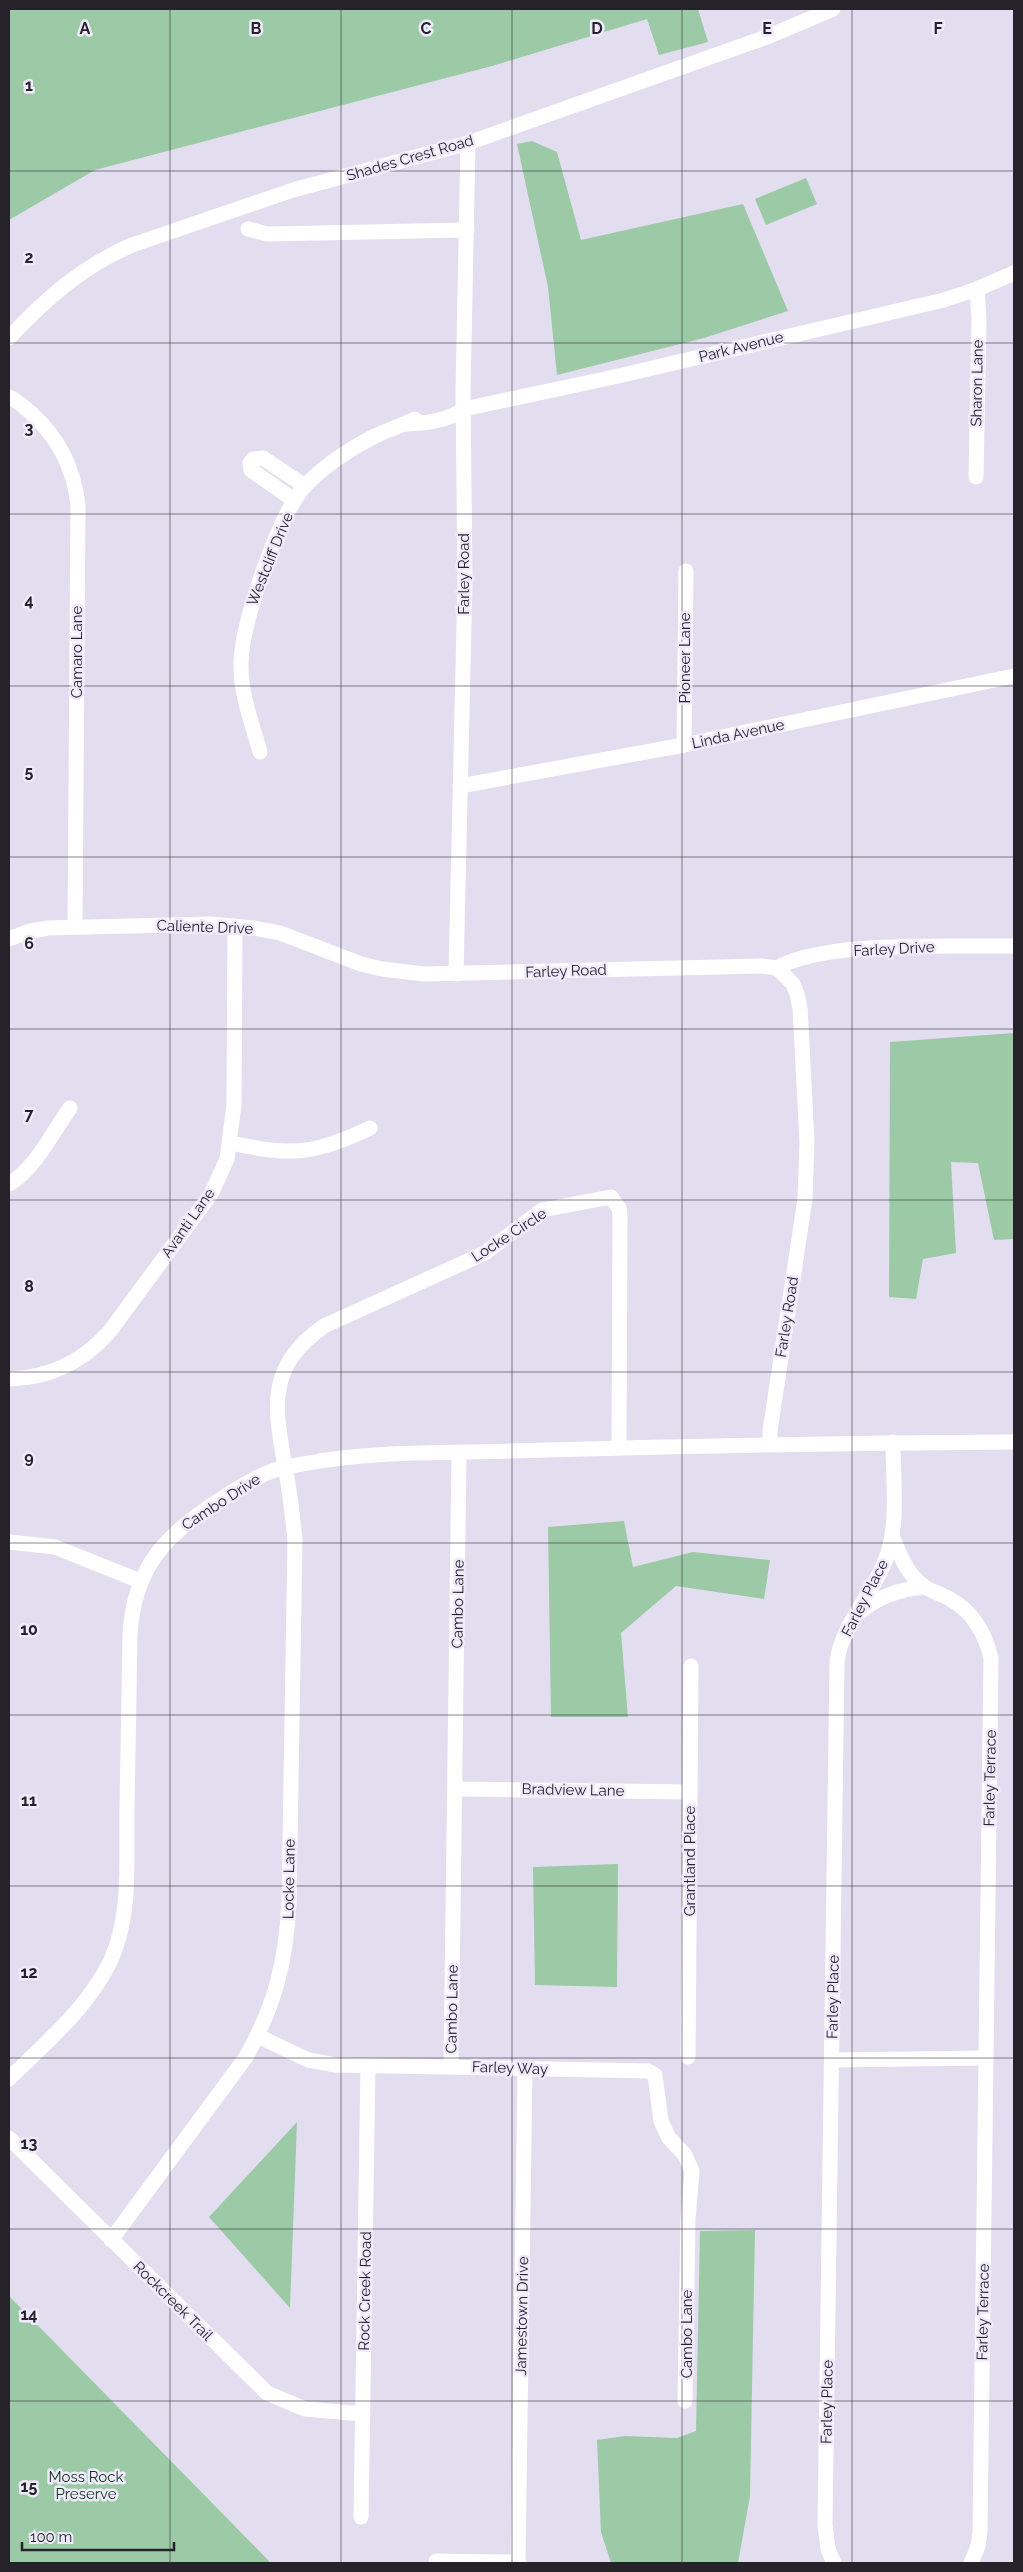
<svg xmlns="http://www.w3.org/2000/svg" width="1023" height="2572" font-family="Raleway,sans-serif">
  <rect width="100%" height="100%" fill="#e3deef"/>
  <g fill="#9ccaa6">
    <polygon points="9,9 698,9 708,42 659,55 647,19 492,66 95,170 9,220"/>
    <polygon points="532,141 557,152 581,240 743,204 788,311 704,338 557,375 548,287 517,144"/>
    <polygon points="806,178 817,204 766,225 755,199"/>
    <polygon points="1014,1033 1014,1239 994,1240 978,1163 951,1162 956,1253 923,1259 916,1299 889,1297 890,1042"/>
    <polygon points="624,1521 633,1567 693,1552 770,1560 764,1599 676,1586 621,1633 628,1717 551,1717 548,1527"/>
    <polygon points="618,1864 617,1987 535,1985 533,1867"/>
    <polygon points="297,2122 290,2308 209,2217"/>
    <polygon points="755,2230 750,2496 738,2563 611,2563 601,2532 597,2440 625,2436 677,2438 696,2431 700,2231"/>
    <polygon points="9,2296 271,2563 9,2563"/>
  </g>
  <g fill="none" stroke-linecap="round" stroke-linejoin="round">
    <g stroke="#fff" stroke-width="15">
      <polyline points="248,229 267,234 467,230"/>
      <path d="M9 338C45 299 83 266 132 245L293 190 468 143 767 37 833 9"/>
      <path d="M9 397C17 400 24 407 31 413 59 438 74 469 78 505L75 926"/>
      <path d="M406 424C426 423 448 421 464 409L614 377 944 300 977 289 1014 273"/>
      <polyline points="976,477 979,319 977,289"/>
      <polyline points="294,500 251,470 250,463 253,459 263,458 305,486"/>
      <polyline points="684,745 686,571"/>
      <path d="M260 752C252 723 240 693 241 663 241 624 279 514 305 486 323 467 350 449 373 437 387 430 401 426 415 419"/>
      <polyline points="460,786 684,745 1014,676"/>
      <polyline points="9,939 30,931 48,928 210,924 254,928 280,933 361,964 382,969 424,974 761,966 777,968 793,984 797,994 800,1008 807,1141 805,1199 770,1431 770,1443"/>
      <path d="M777 968C824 940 956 947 1014 946"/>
      <polyline points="456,974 465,582 463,392 468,143"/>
      <path d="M231 1143C291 1156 314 1155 370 1128"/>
      <path d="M9 1184C36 1168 52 1133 70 1108"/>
      <path d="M9 1379C50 1378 83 1362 110 1331L211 1194 227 1159 234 1105 235 926"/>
      <path d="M893 1538C900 1556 908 1576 925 1587 932 1592 942 1594 950 1599 973 1612 985 1632 991 1658L980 2532 978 2546 971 2563"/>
      <polyline points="9,1542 55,1547 140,1581"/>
      <path d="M860 1612C879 1596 900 1589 925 1587"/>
      <polyline points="456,1789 690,1792"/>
      <polyline points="258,2036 308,2060 336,2065 648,2071 655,2075 661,2121 669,2138 685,2155 692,2171 688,2219 685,2401"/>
      <polyline points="688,2057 691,1666"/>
      <polyline points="832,2060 986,2058"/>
      <polyline points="451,2066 459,1453"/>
      <path d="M9 2079C45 2043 87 2009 110 1962 132 1915 126 1859 127 1809 128 1751 129 1693 130 1634 134 1567 166 1534 221 1499 237 1489 253 1478 272 1471 287 1466 304 1464 320 1461 383 1451 447 1453 510 1451 678 1446 846 1443 1014 1442"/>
      <polyline points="9,2138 267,2393 305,2409 363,2414"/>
      <path d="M111 2240 246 2057C275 2005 286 1962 289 1903L295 1539C292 1514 290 1491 285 1466 274 1406 267 1366 324 1326L485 1253 542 1210 611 1197 619 1208 620 1216 619 1448"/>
      <polyline points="361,2517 368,2066"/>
      <polyline points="436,2561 518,2562"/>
      <polyline points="518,2563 525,2069"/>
      <path d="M834 2563 828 2549 825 2525 837 1662C841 1627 869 1598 883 1566 900 1529 893 1483 893 1442"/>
    </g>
  </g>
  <path fill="none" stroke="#252329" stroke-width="1" stroke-opacity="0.55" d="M170 9V2563M341 9V2563M512 9V2563M682 9V2563M852 9V2563M9 171H1014M9 343H1014M9 514H1014M9 686H1014M9 857H1014M9 1029H1014M9 1200H1014M9 1372H1014M9 1543H1014M9 1715H1014M9 1886H1014M9 2058H1014M9 2229H1014M9 2401H1014"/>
  <g text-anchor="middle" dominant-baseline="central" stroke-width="5" stroke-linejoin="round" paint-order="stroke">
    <g font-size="15" fill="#252329" stroke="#f0ebfc">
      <text transform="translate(410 158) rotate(-16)">Shades Crest Road</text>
      <text transform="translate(741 347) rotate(-14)">Park Avenue</text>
      <text transform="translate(977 383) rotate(-89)">Sharon Lane</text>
      <text transform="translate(270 559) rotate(-68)">Westcliff Drive</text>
      <text transform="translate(464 574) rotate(-90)">Farley Road</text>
      <text transform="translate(77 652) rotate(-90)">Camaro Lane</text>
      <text transform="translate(685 658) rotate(-90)">Pioneer Lane</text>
      <text transform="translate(738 734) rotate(-12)">Linda Avenue</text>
      <text transform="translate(205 927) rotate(2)">Caliente Drive</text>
      <text transform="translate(894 949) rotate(-3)">Farley Drive</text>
      <text transform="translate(566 971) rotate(-2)">Farley Road</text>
      <text transform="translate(188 1223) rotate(-55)">Avanti Lane</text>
      <text transform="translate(509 1235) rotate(-33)">Locke Circle</text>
      <text transform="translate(787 1317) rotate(-81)">Farley Road</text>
      <text transform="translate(221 1502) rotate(-33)">Cambo Drive</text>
      <text transform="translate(865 1598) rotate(-63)">Farley Place</text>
      <text transform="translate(458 1604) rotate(-89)">Cambo Lane</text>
      <text transform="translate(990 1778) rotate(-89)">Farley Terrace</text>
      <text transform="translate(573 1790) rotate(1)">Bradview Lane</text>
      <text transform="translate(690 1861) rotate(-90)">Grantland Place</text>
      <text transform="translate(289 1879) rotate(-89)">Locke Lane</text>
      <text transform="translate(833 1997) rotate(-89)">Farley Place</text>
      <text transform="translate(452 2009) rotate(-89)">Cambo Lane</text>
      <text transform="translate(510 2068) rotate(2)">Farley Way</text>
      <text transform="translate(365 2291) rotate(-89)">Rock Creek Road</text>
      <text transform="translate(173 2301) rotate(45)">Rockcreek Trail</text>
      <text transform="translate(983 2312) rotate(-89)">Farley Terrace</text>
      <text transform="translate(522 2316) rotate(-89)">Jamestown Drive</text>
      <text transform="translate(687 2334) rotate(-90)">Cambo Lane</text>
      <text transform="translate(827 2402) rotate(-89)">Farley Place</text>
    </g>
    <g font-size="15" fill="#0e371b" stroke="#f0ebfc">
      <text x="86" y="2477">Moss Rock<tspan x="86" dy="17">Preserve</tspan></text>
    </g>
  </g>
  <g font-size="16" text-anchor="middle" font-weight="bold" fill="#252329" stroke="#f0ebfc" stroke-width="5" stroke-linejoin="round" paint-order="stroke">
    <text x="85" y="34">A</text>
    <text x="256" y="34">B</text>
    <text x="426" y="34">C</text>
    <text x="597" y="34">D</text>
    <text x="767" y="34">E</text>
    <text x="938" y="34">F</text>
    <text x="29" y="91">1</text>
    <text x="29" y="263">2</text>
    <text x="29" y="434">3</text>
    <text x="29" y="606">4</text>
    <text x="29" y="777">5</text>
    <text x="29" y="949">6</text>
    <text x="29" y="1120">7</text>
    <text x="29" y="1292">8</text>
    <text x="29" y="1463">9</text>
    <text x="29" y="1635">10</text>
    <text x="29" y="1806">11</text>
    <text x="29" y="1978">12</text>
    <text x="29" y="2149">13</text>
    <text x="29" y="2320">14</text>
    <text x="29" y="2492">15</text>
  </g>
  <rect width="1023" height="2572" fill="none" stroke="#252329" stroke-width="20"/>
  <path d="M22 2542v8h152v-8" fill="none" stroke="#252329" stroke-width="2.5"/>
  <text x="30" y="2542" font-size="15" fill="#252329" stroke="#f0ebfc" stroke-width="4" paint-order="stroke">100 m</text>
</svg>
